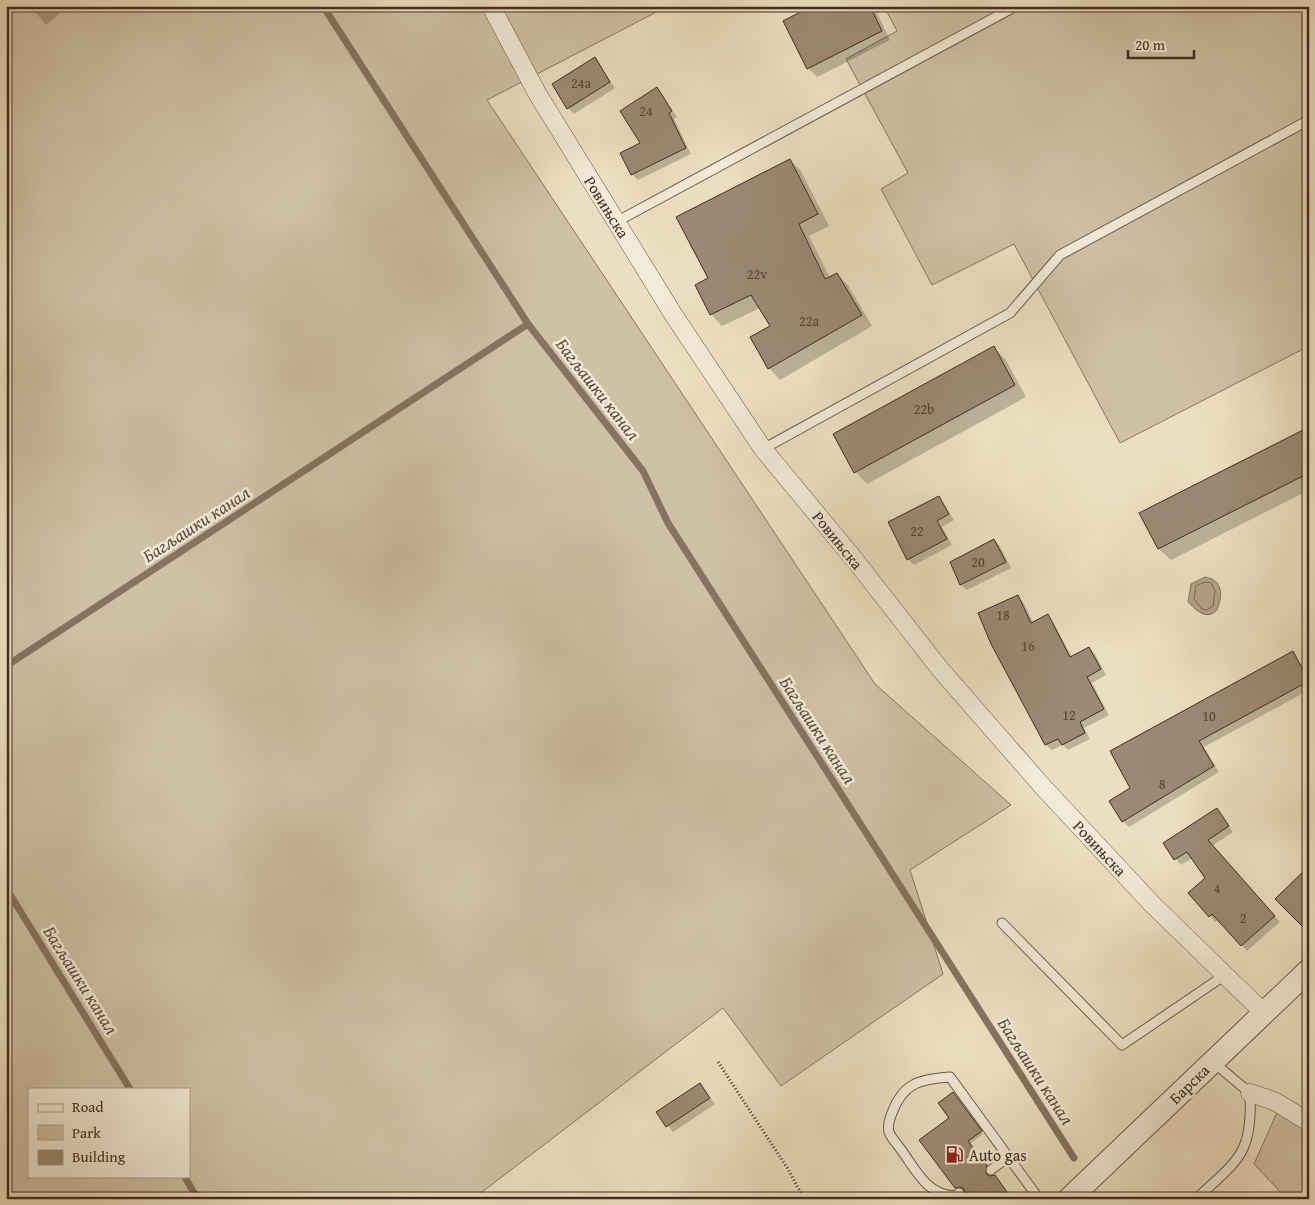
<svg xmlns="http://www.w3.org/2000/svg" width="1315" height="1205" font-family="'Gentium Book Plus',serif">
  <rect width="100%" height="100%" fill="#ecdfc1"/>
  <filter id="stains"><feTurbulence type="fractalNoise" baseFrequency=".004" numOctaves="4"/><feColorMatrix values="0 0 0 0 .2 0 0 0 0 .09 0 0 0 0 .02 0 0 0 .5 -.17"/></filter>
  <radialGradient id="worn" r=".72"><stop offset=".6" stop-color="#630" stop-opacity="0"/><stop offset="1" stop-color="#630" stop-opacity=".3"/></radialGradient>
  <g fill="#cfc1a6" stroke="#897664" fill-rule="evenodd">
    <path d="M6 6H668L487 100 875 684 1011 805 910 870 943 974 781 1086 723 1008 473 1199H6ZM29 1089H189V1176H29Z"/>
    <polygon points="884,6 1309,6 1309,346 1120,443 1014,244 932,285 881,189 908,173 846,59 897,31"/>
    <polygon points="1279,1108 1309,1125 1309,1199 1287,1199 1254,1164"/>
  </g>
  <path fill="#b3a28b" stroke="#867361" d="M1205 577C1223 580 1223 595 1217 610 1206 621 1196 610 1188 602L1191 584Z"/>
  <g fill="#0003">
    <polygon points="30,6 65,6 66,8 46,25"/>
    <polygon points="815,6 874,6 890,40 817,77 808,68"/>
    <polygon points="595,59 615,88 574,114 568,108"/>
    <polygon points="657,89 677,117 674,119 691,154 638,180 632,174 622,153 642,144"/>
    <polygon points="790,160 801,171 829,226 809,236 830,278 837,274 848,285 872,326 780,380 769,368 752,338 771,327 760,308 722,326 711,314 697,285 710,279"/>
    <polygon points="994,348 1006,360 1026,397 867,484 856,472"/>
    <polygon points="1309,428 1309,490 1171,560 1159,549"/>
    <polygon points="939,497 954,520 942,527 952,545 914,565 908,559"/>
    <polygon points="994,541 1000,546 1011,568 967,590 961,585 952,563"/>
    <polygon points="1018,597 1024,603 1033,623 1047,616 1053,622 1072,657 1089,648 1095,654 1106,675 1092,683 1109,715 1084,728 1090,739 1068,750 1063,745 1052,750 1046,745 993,644"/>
    <polygon points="1293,652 1309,677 1309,690 1204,747 1219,772 1129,827 1123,821 1132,789"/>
    <polygon points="1216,809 1233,832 1212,846 1280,922 1247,951 1218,919 1215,922 1210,916 1206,879 1193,858 1181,865 1164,843"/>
    <polygon points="700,1084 715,1104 673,1132 658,1112"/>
    <polygon points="955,1096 983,1134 970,1144 989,1169 988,1177 966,1194 965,1190 959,1190 956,1188 951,1118"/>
  </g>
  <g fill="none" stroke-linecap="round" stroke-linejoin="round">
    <polygon stroke="#7b6756" stroke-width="1" points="1206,582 1211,583 1215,590 1213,606 1207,610 1202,609 1194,599 1196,586"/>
    <g stroke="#867361" stroke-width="7">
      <polyline points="323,6 528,324 643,471 668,523 1074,1158"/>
      <polyline points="6,666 528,324"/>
      <polyline points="6,888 130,1089"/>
      <polyline points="184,1176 198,1199"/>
    </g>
  </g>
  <g fill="#9b8974" stroke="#432c21">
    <polygon points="812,6 870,6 882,31 807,69 783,21"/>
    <polygon points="595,57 610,82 567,109 552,84"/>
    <polygon points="657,87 672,111 669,113 686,148 631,175 620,153 640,143 620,111"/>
    <polygon points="790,159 818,214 799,224 825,279 837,273 862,315 768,369 750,337 770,326 751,295 710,315 695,285 708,278 676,217"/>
    <polygon points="994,346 1015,385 854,473 833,434"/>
    <polygon points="1309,427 1309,473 1158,549 1139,513"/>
    <polygon points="939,496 949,514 937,521 947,539 907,560 888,522"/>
    <polygon points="994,539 1006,562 960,585 950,562"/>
    <polygon points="1018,595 1031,623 1048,614 1070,657 1089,647 1101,669 1087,677 1104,709 1080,722 1085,733 1062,745 1058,739 1045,745 991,644 978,613"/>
    <polygon points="1293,651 1309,681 1199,741 1214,766 1122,822 1109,801 1130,788 1110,751"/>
    <polygon points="1217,808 1229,826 1208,840 1275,916 1241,946 1212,914 1209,917 1188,893 1205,878 1187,852 1174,860 1163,843"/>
    <polygon points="1309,866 1309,933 1275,899"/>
    <polygon points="700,1083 710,1098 666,1127 656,1112"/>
    <polygon points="953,1092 982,1131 968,1141 987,1165 986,1173 989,1176 995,1175 1012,1199 963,1199 965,1194 964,1189 960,1187 955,1188 919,1140 949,1118 938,1103"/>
  </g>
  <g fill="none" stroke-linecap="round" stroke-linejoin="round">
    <defs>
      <g id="service">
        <polyline points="616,222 1016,6"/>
        <polyline points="763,449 1010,313 1060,255 1309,120"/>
        <polyline points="1002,923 1122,1045 1225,975"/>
        <polyline points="991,1170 1008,1157"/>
        <path d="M959 1193 956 1196C928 1196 917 1172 902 1151 898 1145 891 1138 889 1132 887 1126 890 1118 892 1113 903 1083 920 1079 950 1077L1039 1199"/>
        <path d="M1196 1199C1238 1160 1253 1154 1250 1093L1213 1062"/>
      </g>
      <g id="minor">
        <polyline points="491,6 537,93 673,314 763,449 854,559 940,669 1043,787 1152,904 1264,1013"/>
        <polyline points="1250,1093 1274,1101 1309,1122"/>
      </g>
      <polyline id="tertiary" points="1069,1199 1309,970"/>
    </defs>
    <use href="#service" stroke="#6d5949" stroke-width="11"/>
    <use href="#minor" stroke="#6d5949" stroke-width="19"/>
    <use href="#tertiary" stroke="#6d5949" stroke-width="24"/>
    <polyline stroke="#432c21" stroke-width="3" stroke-dasharray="1 2.5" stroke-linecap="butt" points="718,1062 788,1169 804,1199"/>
    <use href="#service" stroke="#f3ead7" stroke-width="9"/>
    <use href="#minor" stroke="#f3ead7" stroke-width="18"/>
    <use href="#tertiary" stroke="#f3ead7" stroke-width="22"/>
  </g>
  <defs>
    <symbol id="fuel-bare" viewBox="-9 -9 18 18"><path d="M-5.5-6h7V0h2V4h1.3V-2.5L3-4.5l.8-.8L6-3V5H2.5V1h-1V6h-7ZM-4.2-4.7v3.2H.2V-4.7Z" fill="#8f2418" stroke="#f3ead7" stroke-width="2.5" paint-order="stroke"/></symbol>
  </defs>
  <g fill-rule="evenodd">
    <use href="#fuel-bare" x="942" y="1142" width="25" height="25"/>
  </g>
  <g text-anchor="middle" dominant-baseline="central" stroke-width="5" stroke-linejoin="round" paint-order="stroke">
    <g font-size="14" fill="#594336">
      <text x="581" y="83">24a</text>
      <text x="646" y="111">24</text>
      <text x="757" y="274">22v</text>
      <text x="809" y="321">22a</text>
      <text x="924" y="409">22b</text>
      <text x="917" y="531">22</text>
      <text x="978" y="562">20</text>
      <text x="1003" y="615">18</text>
      <text x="1028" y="646">16</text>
      <text x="1069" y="715">12</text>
      <text x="1209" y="716">10</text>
      <text x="1162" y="784">8</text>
      <text x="1217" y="888">4</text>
      <text x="1243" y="918">2</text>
    </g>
    <g font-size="16" fill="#432c21" stroke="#f3ead7">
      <text transform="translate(607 207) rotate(58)">Ровињска</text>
      <text transform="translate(838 540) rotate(51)">Ровињска</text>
      <text transform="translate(1100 848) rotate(47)">Ровињска</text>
      <text transform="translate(1189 1084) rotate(-44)">Барска</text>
    </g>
    <g font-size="16" fill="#432c21" stroke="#f3ead7" text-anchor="start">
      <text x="969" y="1155">Auto gas</text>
    </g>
    <g font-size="18" font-style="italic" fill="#5f4a3c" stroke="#f3ead7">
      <text transform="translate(598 389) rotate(52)">Багљашки канал</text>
      <text transform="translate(196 524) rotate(-33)">Багљашки канал</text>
      <text transform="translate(818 730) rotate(57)">Багљашки канал</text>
      <text transform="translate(81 980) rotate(58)">Багљашки канал</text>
      <text transform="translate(1036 1071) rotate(57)">Багљашки канал</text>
    </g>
  </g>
  <rect width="1315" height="1205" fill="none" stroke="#ecdfc1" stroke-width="25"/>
  <rect x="8" y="8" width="1300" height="1190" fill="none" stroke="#432c21" stroke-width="2.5"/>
  <rect x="12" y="12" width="1290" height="1180" fill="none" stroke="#432c21"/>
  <rect x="28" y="1088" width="162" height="90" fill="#f3ead7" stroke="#ad9e8e"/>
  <rect x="38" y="1104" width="25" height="8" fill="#f3ead7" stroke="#ad9e8e"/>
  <text x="72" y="1112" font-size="15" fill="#432c21">Road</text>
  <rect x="38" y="1125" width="25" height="15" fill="#cfc1a6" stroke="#ad9e8e"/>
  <text x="72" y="1138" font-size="15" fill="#432c21">Park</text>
  <rect x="38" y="1150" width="25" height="15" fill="#9b8974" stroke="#ad9e8e"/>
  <text x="72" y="1162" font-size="15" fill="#432c21">Building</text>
  <path d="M1128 50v8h66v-8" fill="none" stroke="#432c21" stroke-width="2.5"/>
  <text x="1135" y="50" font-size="15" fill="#432c21" stroke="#f3ead7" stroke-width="4" paint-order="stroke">20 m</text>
  <rect width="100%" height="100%" filter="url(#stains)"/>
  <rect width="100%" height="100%" fill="url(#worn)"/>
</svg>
